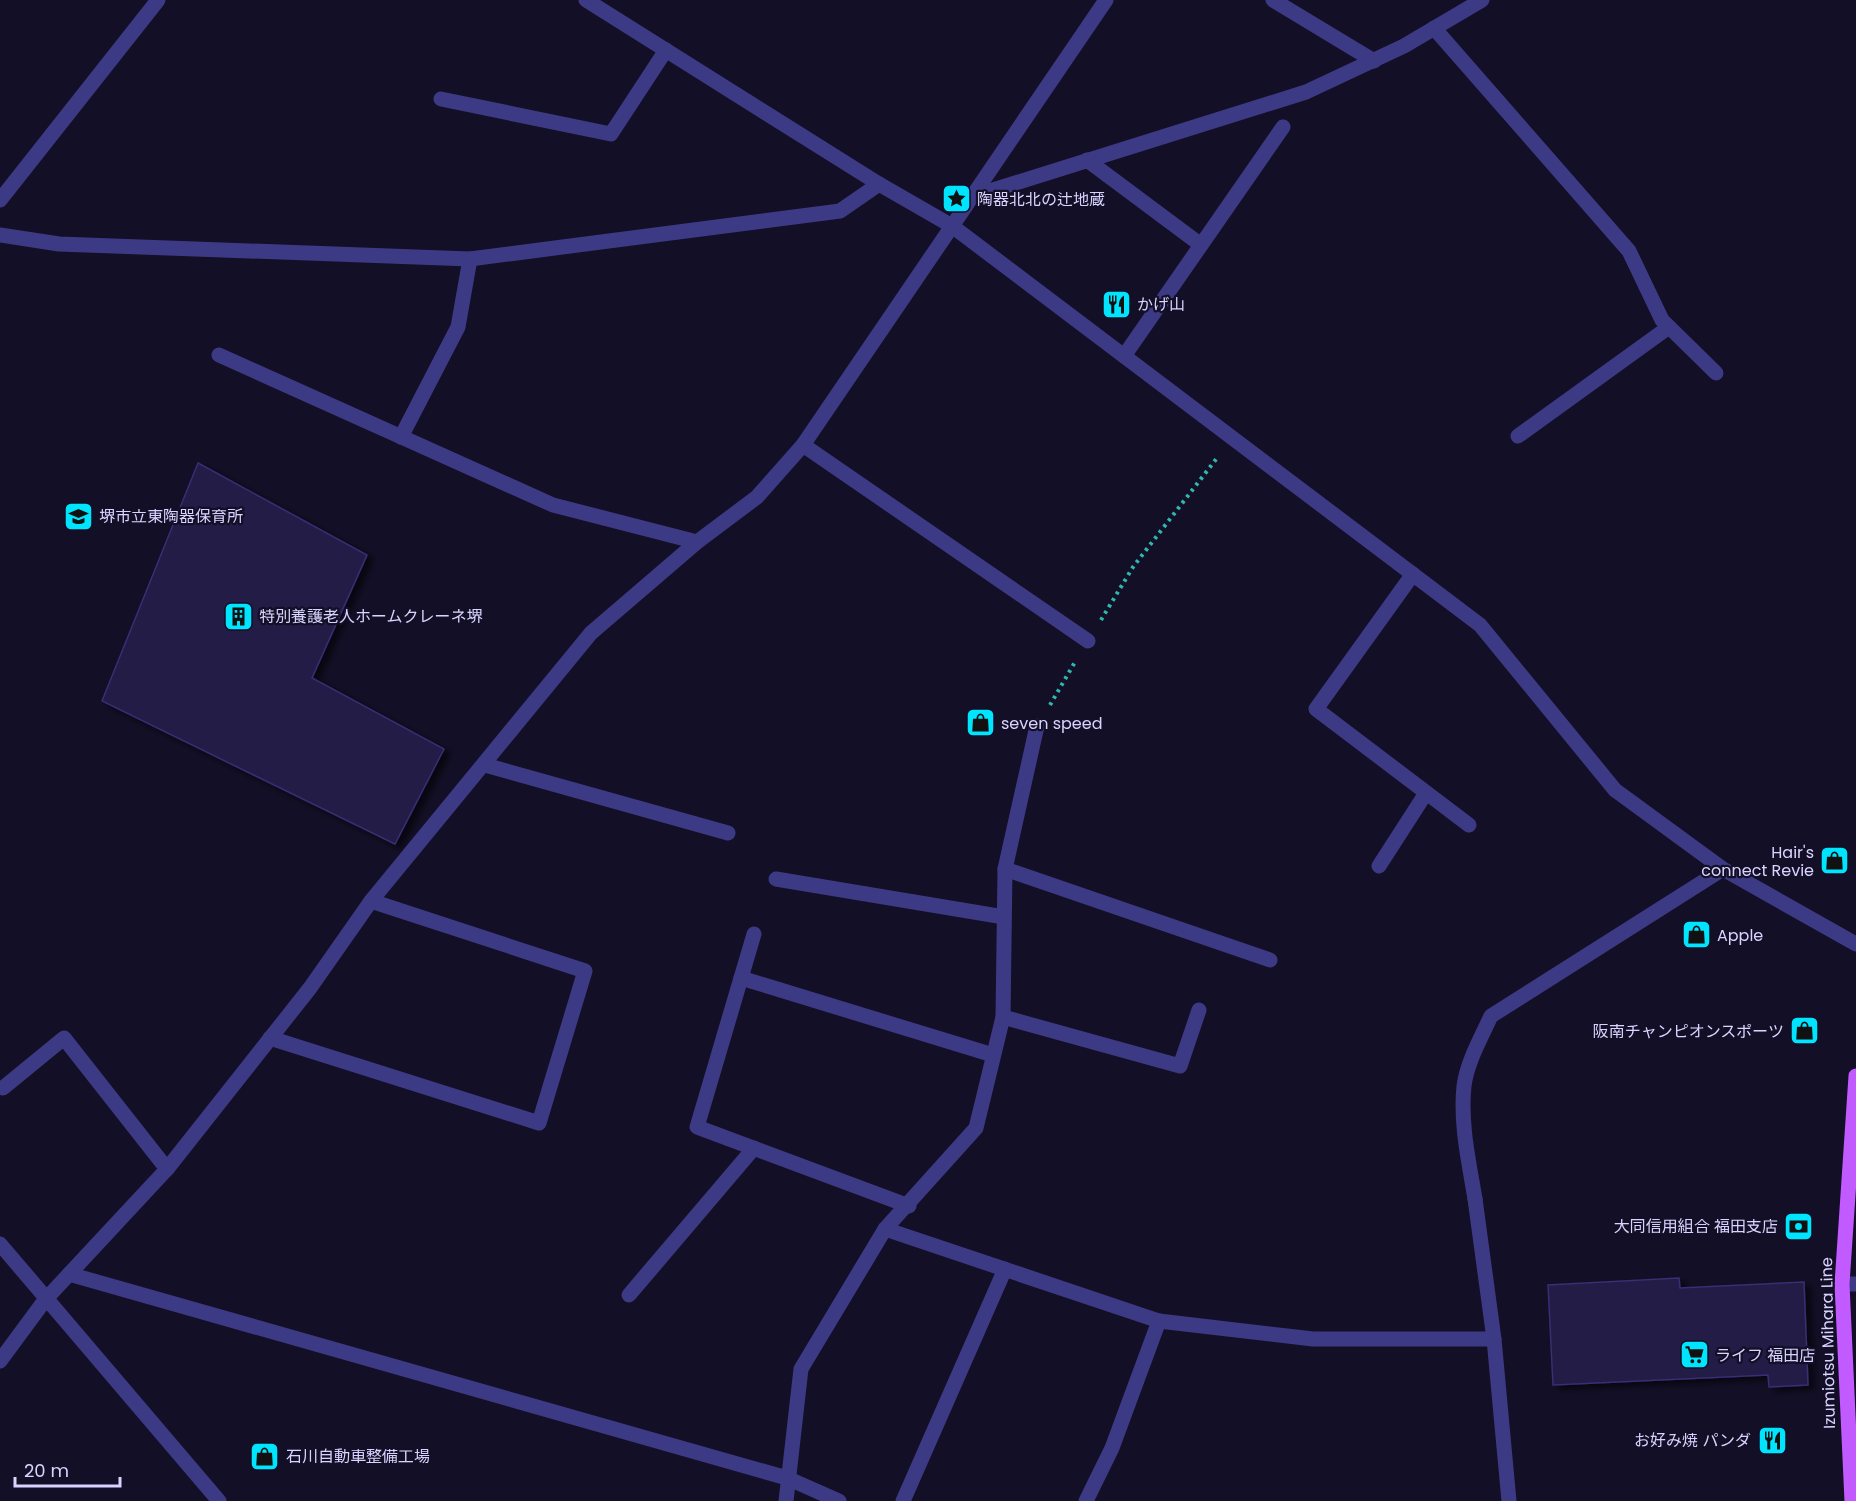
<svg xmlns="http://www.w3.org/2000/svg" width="1856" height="1501" font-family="Poppins,'Noto Sans JP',sans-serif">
  <defs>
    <filter id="shadow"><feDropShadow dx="6" dy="4" stdDeviation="3" flood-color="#0009"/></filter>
  </defs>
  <rect width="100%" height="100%" fill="#130f26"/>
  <g fill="#241b47" stroke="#3b2d73" stroke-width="1.5" filter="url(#shadow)">
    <polygon points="198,463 367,555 312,678 444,749 395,844 102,701"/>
    <polygon points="1679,1278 1680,1288 1804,1282 1808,1385 1769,1387 1768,1375 1553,1385 1548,1285"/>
  </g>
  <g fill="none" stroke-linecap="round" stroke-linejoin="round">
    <g stroke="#2fb8b0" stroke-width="4" stroke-dasharray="3 4.5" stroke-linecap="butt">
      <polyline points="1101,620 1133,567 1217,458"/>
      <polyline points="1050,705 1075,662"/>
    </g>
    <g stroke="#3d3a85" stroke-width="15">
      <path d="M1475 1199C1469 1162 1460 1124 1464 1086 1467 1062 1481 1038 1491 1016L1723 869"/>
      <polyline points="1842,1284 1856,1284"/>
      <polyline points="629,1295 754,1148"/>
      <polyline points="1159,1321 1313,1339 1494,1339"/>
      <polyline points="903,1501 1005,1269"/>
    </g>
    <g stroke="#3d3a85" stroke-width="15">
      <polyline points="586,0 879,184 952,226 1480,625 1615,790 1723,869 1856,944"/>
      <polyline points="1273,0 1374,61"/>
      <polyline points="1434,28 1629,251 1662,320 1716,373"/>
      <polyline points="441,99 611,134 666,50"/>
      <polyline points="1087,160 1201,245"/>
      <polyline points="974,196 1306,92 1404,46 1482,0"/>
      <polyline points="0,200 158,0"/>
      <polyline points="0,235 59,244 470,259 840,211 879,184"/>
      <polyline points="219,355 553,505 697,542"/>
      <polyline points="1124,356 1283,127"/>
      <polyline points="1518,436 1669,327"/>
      <polyline points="401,437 458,327 470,259"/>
      <polyline points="803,445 1088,641"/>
      <polyline points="1413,574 1316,709 1469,825"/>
      <polyline points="485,765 728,833"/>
      <polyline points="1379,866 1426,793"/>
      <polyline points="1005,869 1270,960"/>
      <polyline points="776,879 1004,917"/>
      <polyline points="754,934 697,1127 909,1206"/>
      <polyline points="741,978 993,1055"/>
      <polyline points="1003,1017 1180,1066 1199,1010"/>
      <polyline points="270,1038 539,1123 585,971 371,901"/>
      <polyline points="3,1088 64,1038 167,1169"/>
      <polyline points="1475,1199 1494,1339 1509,1501"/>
      <polyline points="885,1229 1159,1321 1112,1448 1086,1501"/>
      <polyline points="0,1244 219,1501"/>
      <polyline points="69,1274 787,1478 839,1501"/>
      <polyline points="0,1361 45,1300 167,1169 310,988 371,901 591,633 697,542 757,497 803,445 1106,0"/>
      <polyline points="786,1501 801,1369 885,1229 976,1128 1003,1017 1005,869 1037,726"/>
    </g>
    <polyline stroke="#c25bff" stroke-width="15" points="1852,1501 1842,1284 1856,1076"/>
  </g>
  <defs>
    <symbol id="sight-square" viewBox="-11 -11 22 22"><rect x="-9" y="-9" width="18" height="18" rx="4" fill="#00e5ff" stroke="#130f26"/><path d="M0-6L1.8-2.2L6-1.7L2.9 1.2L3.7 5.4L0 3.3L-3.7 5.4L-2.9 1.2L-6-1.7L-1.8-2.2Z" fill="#111"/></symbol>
    <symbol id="restaurant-square" viewBox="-11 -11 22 22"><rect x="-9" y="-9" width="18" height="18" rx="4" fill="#00e5ff" stroke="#130f26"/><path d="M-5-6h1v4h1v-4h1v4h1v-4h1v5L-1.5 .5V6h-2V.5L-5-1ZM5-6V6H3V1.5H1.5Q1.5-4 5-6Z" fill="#111"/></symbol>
    <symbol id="school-square" viewBox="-11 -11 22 22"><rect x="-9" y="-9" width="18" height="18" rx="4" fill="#00e5ff" stroke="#130f26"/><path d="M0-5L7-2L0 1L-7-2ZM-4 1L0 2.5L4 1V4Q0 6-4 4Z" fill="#111"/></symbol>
    <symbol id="building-square" viewBox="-11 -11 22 22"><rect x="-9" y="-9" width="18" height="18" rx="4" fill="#00e5ff" stroke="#130f26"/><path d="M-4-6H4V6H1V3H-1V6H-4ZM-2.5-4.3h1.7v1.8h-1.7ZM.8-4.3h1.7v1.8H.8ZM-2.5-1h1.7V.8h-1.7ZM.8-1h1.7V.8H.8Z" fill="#111"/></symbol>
    <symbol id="shop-square" viewBox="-11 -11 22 22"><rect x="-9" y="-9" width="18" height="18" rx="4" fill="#00e5ff" stroke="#130f26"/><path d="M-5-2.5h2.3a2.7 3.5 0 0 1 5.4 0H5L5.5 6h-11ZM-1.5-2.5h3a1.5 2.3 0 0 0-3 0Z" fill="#111"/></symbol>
    <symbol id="bank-square" viewBox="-11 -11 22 22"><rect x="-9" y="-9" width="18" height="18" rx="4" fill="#00e5ff" stroke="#130f26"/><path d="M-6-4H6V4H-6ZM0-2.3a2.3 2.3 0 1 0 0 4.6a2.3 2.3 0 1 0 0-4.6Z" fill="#111"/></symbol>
    <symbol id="supermarket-square" viewBox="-11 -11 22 22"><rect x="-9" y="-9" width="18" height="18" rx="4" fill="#00e5ff" stroke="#130f26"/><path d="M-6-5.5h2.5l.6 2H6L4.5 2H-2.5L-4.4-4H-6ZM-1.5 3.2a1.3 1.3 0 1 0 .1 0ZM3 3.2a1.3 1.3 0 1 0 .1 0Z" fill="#111"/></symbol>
  </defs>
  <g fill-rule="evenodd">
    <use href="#sight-square" x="940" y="182" width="33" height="33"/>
    <use href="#restaurant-square" x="1100" y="288" width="33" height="33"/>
    <use href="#school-square" x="62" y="500" width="33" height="33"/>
    <use href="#building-square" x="222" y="600" width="33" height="33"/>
    <use href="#shop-square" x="964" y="706" width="33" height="33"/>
    <use href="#shop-square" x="1818" y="844" width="33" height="33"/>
    <use href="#shop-square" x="1680" y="918" width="33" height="33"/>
    <use href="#shop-square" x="1788" y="1014" width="33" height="33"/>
    <use href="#bank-square" x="1782" y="1210" width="33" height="33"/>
    <use href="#supermarket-square" x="1678" y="1338" width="33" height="33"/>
    <use href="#restaurant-square" x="1756" y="1424" width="33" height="33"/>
    <use href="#shop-square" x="248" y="1440" width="33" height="33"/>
  </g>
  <g text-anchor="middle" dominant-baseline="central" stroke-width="4.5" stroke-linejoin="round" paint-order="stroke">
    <g font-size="16" fill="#d9d4ff" stroke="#130f26" text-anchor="start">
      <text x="977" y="199">陶器北北の辻地蔵</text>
      <text x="1137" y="304">かげ山</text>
      <text x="99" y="516">堺市立東陶器保育所</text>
      <text x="259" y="616">特別養護老人ホームクレーネ堺</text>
      <text x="1001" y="723">seven speed</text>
      <text x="1814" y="852" text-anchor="end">Hair's<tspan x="1814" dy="18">connect Revie</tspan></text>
      <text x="1717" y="935">Apple</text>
      <text x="1784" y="1031" text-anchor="end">阪南チャンピオンスポーツ</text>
      <text x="1778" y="1226" text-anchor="end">大同信用組合 福田支店</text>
      <text x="1715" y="1355">ライフ 福田店</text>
      <text x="1751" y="1440" text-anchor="end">お好み焼 パンダ</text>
      <text x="286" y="1456">石川自動車整備工場</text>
    </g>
    <g font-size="16" fill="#d9d4ff" stroke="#130f26">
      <text transform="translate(1828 1343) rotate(-91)">Izumiotsu Mihara Line</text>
    </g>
  </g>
  <path d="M15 1477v9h105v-9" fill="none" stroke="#d9d4ff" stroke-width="3"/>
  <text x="24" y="1477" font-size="18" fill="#d9d4ff" stroke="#130f26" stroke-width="4.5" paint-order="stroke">20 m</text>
</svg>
